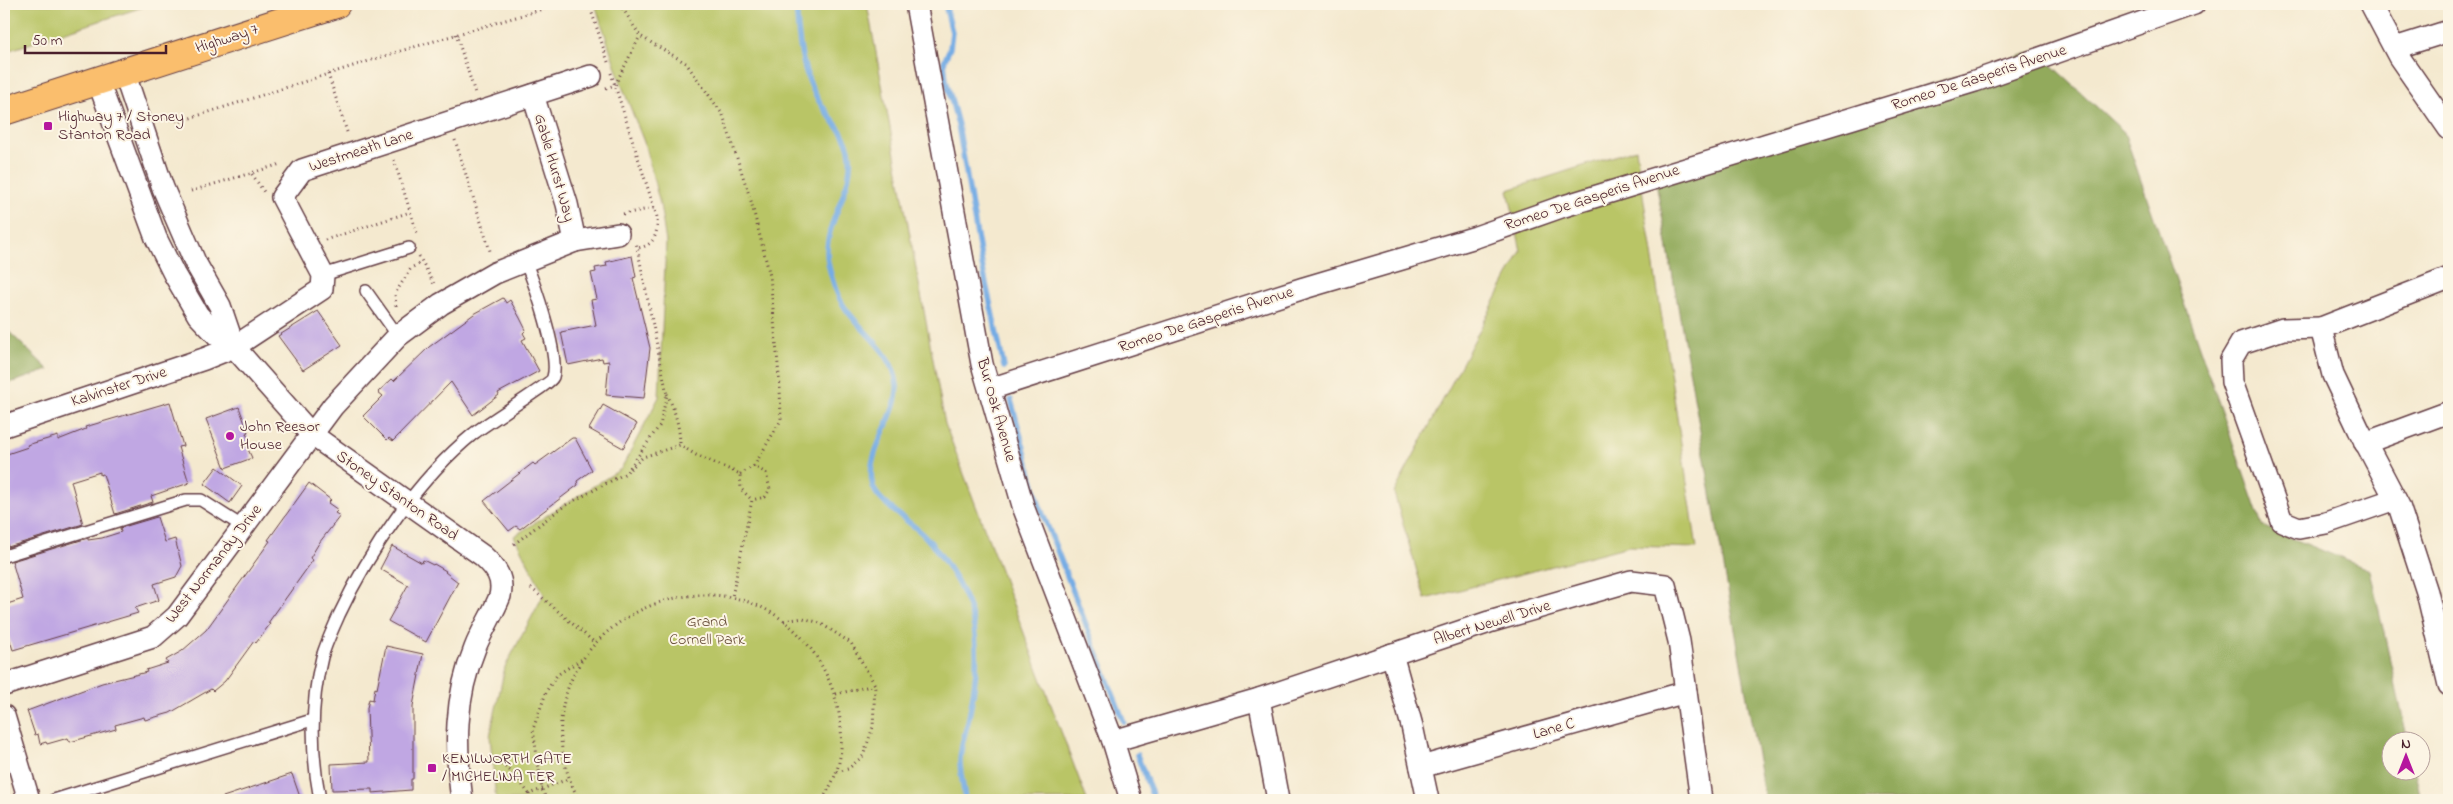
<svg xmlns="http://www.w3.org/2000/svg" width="2453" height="804" font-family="'Indie Flower',sans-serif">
  <rect width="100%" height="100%" fill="#fcf5e5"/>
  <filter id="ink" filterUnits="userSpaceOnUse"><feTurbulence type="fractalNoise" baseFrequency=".02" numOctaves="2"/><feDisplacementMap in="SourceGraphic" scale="10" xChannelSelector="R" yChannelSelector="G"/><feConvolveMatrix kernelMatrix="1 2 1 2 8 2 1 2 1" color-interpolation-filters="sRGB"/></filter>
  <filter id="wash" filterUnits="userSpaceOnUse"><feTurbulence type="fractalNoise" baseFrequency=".0096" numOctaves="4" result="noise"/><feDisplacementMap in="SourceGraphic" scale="20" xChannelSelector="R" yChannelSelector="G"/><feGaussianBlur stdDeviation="1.12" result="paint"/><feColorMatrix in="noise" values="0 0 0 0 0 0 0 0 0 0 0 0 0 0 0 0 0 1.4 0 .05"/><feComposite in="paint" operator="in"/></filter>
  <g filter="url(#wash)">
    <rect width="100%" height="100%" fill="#f4e9cf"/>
    <g fill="#b9c566" stroke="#827248">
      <polygon points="4,4 152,4 4,52"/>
      <polygon points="595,4 867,4 945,424 1087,800 496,800 490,736 505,667 544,594 514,536 621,469 659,397 666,242 660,204 644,142 622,86"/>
      <polygon points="1636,149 1697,548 1629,546 1425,599 1394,493 1521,251 1508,190"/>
    </g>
    <g fill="#92aa5b" stroke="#6e6443">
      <polygon points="2036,51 2124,132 2262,526 2370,570 2408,741 2390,742 2390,772 2415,772 2421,800 1765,800 1654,170"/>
      <polygon points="4,327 49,370 4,385"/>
    </g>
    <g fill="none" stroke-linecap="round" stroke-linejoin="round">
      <g stroke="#75ace4" stroke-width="5.5">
        <path d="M796 4C798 37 801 72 819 101 829 118 844 130 849 149 857 185 827 217 827 252 827 264 832 279 836 290 848 326 893 345 897 385 899 418 859 458 875 491 882 505 912 523 924 535 943 555 968 595 973 622 980 657 975 688 968 722 965 734 960 749 960 761 960 774 964 788 965 800"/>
        <polyline points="945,4 952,32 950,48 944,62 946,80 958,125 982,265 1004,367"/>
        <polyline points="1011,400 1039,504 1124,722"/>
        <polyline points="1137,755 1154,800"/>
      </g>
    </g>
    <g id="blocks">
      <g fill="#c0a7e3">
        <polygon points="632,256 636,277 633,278 650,348 644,398 606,395 609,361 603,362 602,358 568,365 561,332 596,325 591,300 597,299 591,273 596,272 595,268 607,266 606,262"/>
        <polygon points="503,298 506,303 510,300 520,318 526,330 523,333 526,338 522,340 539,371 498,393 499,395 473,415 451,382 393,441 389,438 387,440 363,416 383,396 378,392 392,379 394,381 429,347 474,314"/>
        <polygon points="318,311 342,345 303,370 278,336"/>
        <polygon points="170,402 183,446 178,447 189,483 151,496 153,502 115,514 103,474 100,475 100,472 71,481 83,524 8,547 4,534 4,455 28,447 27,445 58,436 58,440 86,429 85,427"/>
        <polygon points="603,405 637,424 623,448 589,429"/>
        <polygon points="239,407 248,432 246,433 251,446 247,447 252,458 225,468 206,419"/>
        <polygon points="572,438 575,438 592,470 577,481 578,485 520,529 516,526 509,531 484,501 533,463 535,465"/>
        <polygon points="217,467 242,486 230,503 204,484"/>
        <polygon points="309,483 331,500 328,503 338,510 335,513 340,516 319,543 310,558 313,560 268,623 270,624 256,643 254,641 225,681 213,691 211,689 170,713 145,720 144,717 115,725 116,729 70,742 68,738 47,744 46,742 40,744 38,734 35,735 27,711 102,683 147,672 146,670 168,663 166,660 182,651 206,630 270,541 268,540"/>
        <polygon points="157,517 165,542 175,539 182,566 176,577 154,584 159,600 135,608 138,613 13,650 4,622 4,605 23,599 12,561 88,538 88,540 102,538 121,532 120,528"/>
        <polygon points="392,546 422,563 423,560 433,565 434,564 446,571 445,572 458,582 426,642 388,621 408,585 380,569"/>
        <polygon points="386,646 423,654 413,706 413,779 411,779 411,790 372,793 372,789 332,790 331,764 369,762 367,708 369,699 373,700 375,688 377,689"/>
        <polygon points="292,774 301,800 223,800 223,797"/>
      </g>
    </g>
  </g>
  <g filter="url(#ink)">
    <use href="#blocks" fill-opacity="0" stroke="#643d44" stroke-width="1"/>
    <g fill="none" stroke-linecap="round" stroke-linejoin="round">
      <defs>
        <g id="service">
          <polyline points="323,275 409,248"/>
          <polyline points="366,291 398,336"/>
          <polyline points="4,556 186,500 201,500 245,528"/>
          <polyline points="54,800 312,720"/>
          <path d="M320 800C311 753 310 705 322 657 326 643 333 629 339 615 369 551 418 479 473 434 485 424 552 383 553 377 560 356 534 282 525 261"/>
        </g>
        <g id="minor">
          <polyline points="916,4 982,364 1024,509 1113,741 1131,800"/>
          <polyline points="2371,4 2399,57 2449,129"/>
          <polyline points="2395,48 2449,31"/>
          <polyline points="124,72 163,188 195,262 220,306 234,347"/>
          <path d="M98 81 156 238 174 274 198 315 217 335 234 347 311 434 483 556C496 568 504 578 500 596 493 614 482 630 475 648 454 699 455 747 462 800"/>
          <polyline points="533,95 567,204 575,241"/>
          <polyline points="2449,278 2321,328 2333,375 2359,430 2399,506 2427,592 2449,685"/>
          <polyline points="2321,328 2283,329 2241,343 2231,360 2232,382 2282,521 2299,528 2326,523 2395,499"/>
          <polyline points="990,389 1304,288 1476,237 1561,207 1975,81 2194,4"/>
          <polyline points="4,426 204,359 234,347 322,289 323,275 282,197 302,170 591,76"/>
          <polyline points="2365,443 2449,412"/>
          <polyline points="1392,654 1412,726 1428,800"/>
          <polyline points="4,685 153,637 177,616 333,406 398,336 441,304 495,273 575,241 618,234"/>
          <polyline points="1259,699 1278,800"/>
          <polyline points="4,716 29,800"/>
          <polyline points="1113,741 1259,699 1489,622 1631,581 1665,585 1679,641 1701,800"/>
          <polyline points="1421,767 1686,692"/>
        </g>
        <polyline id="primary" points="4,111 336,4"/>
      </defs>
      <use href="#service" stroke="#643d44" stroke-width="14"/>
      <use href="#minor" stroke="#643d44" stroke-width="24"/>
      <use href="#primary" stroke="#643d44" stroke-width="30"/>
      <g stroke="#643d44" stroke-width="3" stroke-dasharray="1 4" stroke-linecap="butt">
        <polyline points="589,4 609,65"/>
        <polyline points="620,4 640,36 686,63 723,115 751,201 770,276 780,387 781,420 754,466"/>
        <polyline points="456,34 475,93"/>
        <path d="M611 73 657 217C658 233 655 246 637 248"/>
        <polyline points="328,74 348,135"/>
        <polyline points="606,88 615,85 640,36"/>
        <polyline points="166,119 181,121 397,52 560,4"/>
        <polyline points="455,140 491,254"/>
        <polyline points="394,160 417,233 414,234"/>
        <polyline points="252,174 264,192"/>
        <polyline points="191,191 281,164"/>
        <polyline points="623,214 654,208"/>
        <polyline points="325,240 410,212"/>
        <polyline points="419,256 435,286"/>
        <polyline points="396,306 395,294 411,268 421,263"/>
        <path d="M667 394C675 410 680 428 680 445"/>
        <polyline points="630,469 643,457 680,445 696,455 740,474 741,489 752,500 732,597"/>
        <polyline points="740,474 754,466 766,473 770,489 765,497 752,500"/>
        <polyline points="514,544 564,506 626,473 660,425 667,394 636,242"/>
        <polyline points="531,588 595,643"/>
        <polyline points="784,621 803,618 820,623 851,643 875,685 873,727 863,756 848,769 837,772"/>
        <polyline points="836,694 875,685"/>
        <path d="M482 758C508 764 514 773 529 794L568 779"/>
        <polyline points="529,794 529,800"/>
        <polyline points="547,800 542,790 533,729 547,690 557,675 582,659"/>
        <path d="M579 800C491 631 744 507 826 674 840 703 847 741 836 773 833 782 827 791 823 800"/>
      </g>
      <use href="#service" stroke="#fff" stroke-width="11"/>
      <use href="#minor" stroke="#fff" stroke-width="21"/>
      <use href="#primary" stroke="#fabe6d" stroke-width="28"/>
    </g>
  </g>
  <g fill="#b5179e" stroke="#fcf5e5" stroke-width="2">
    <rect x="43" y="121" width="10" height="10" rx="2.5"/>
    <circle cx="230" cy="436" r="5"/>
    <rect x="427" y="763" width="10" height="10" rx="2.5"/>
  </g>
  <g text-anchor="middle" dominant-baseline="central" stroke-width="4" stroke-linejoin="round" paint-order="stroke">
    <g font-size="16" fill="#4a1f2b" stroke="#fcf5e5">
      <text transform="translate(227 39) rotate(-18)">Highway 7</text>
      <text transform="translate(1979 78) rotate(-18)">Romeo De Gasperis Avenue</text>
      <text transform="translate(361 151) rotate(-18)">Westmeath Lane</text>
      <text transform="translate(554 168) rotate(74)">Gable Hurst Way</text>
      <text transform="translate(1592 198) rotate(-18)">Romeo De Gasperis Avenue</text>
      <text transform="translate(1206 320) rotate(-18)">Romeo De Gasperis Avenue</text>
      <text transform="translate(119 387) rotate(-18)">Kalvinster Drive</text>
      <text transform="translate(996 410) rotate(74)">Bur Oak Avenue</text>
      <text transform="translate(397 496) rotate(35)">Stoney Stanton Road</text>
      <text transform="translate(214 564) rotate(-52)">West Normandy Drive</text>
      <text transform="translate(1492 623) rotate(-17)">Albert Newell Drive</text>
      <text transform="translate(1554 729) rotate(-16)">Lane C</text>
    </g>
    <g font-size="16" fill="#4a1f2b" stroke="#fcf5e5" text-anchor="start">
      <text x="58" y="117">Highway 7 / Stoney<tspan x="58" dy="18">Stanton Road</tspan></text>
      <text x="240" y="427">John Reesor<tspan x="240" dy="18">House</tspan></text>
      <text x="442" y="759">KENILWORTH GATE<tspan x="442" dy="18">/ MICHELINA TER</tspan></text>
    </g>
    <g font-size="16" fill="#6b513d" stroke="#fcf5e5">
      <text x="707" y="622">Grand<tspan x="707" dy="18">Cornell Park</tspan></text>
    </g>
  </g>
  <rect width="2453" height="804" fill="none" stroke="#fcf5e5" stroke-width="20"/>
  <g transform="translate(2406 756)"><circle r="24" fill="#fcf5e5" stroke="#b59f9b"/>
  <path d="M0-4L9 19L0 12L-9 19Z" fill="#b5179e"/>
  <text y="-8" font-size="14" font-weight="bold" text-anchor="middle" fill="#4a1f2b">N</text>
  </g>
  <path d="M25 45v8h141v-8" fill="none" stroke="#4a1f2b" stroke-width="2.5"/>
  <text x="32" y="45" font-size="15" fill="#4a1f2b" stroke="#fcf5e5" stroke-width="4" paint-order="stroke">50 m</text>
</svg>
